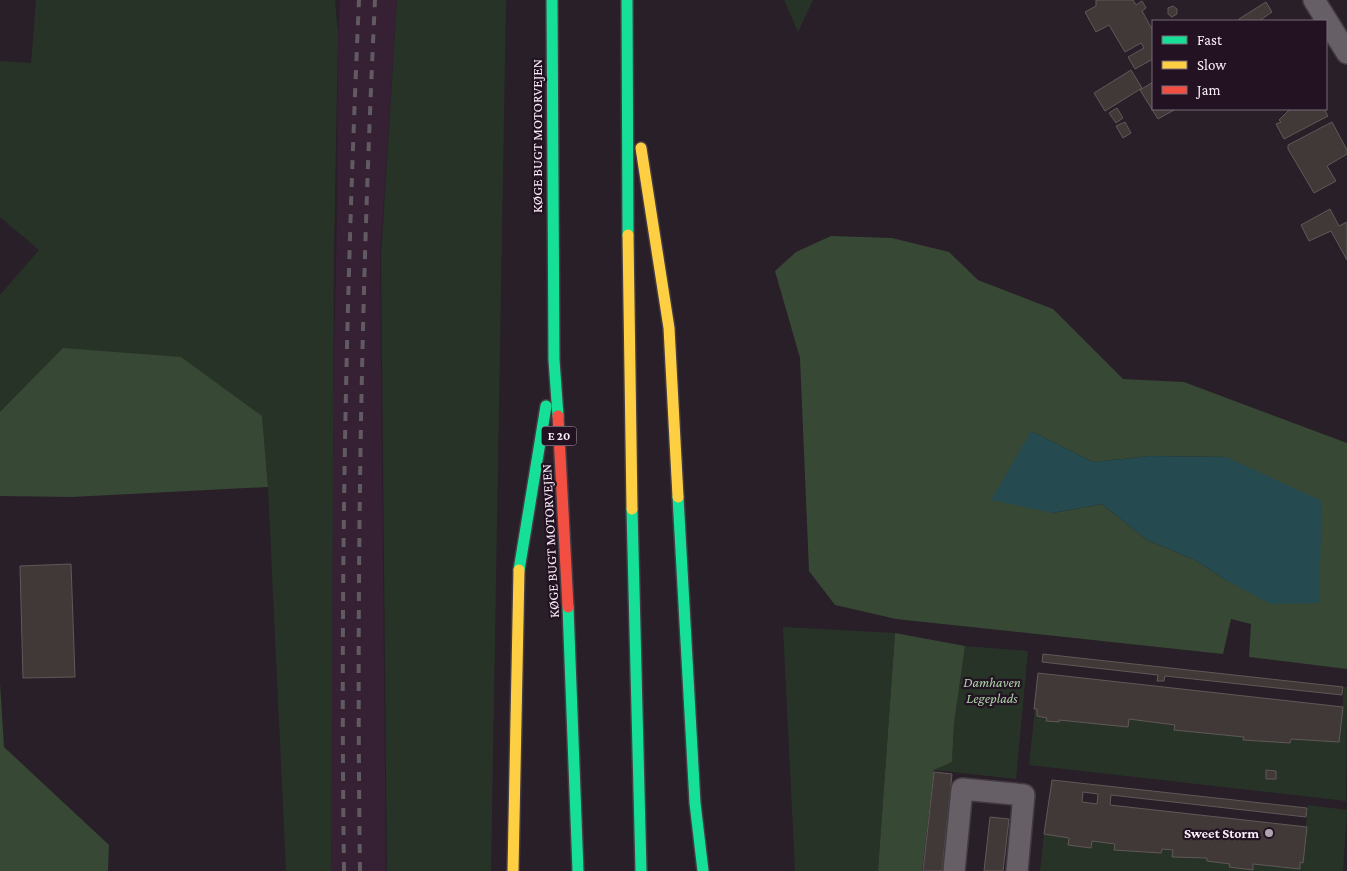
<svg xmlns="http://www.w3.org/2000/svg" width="1347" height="871" font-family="'Crimson Pro',serif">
  <rect width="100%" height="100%" fill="#291f28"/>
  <polygon fill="#352034" points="340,0 397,0 380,258 386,871 327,871 328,626 337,217 338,34"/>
  <g fill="#283327">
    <polygon points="36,0 335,0 338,34 334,252 331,871 286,871 268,487 262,416 0,412 0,295 39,250 0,217 0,61 31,63"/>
    <polygon points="397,0 506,0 491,871 387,871 381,256"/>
    <polygon points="784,0 813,0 798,32"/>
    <polygon points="783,627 895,633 878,871 795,871"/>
    <polygon points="965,646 1028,651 1016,779 934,770 952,762 954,724"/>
    <polygon points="1344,687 1347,687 1346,801 1029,765 1035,708 1339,741"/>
    <polygon points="1308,805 1347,810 1343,871 1040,871 1044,834 1302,862"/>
  </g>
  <g fill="#374835" fill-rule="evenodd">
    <path d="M831 236 892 238 949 252 978 280 1053 309 1123 379 1184 382 1347 443V669L1249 657 1251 624 1231 619 1223 654 896 619 835 605 809 571 800 358 775 271 796 252ZM1031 431 1093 462 1151 456 1226 457 1229 582 1195 560 1147 540 1102 504 1053 513Z"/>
    <polygon points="63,348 181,357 262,416 268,487 72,497 0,496 0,412"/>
    <polygon points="895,633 965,646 954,724 952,762 934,770 922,871 878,871"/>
    <polygon points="0,683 4,747 109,845 108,871 0,871"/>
  </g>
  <polygon fill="#254a4f" points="1031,431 1093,462 1151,456 1226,457 1322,501 1319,603 1271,604 1229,582 1195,560 1147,540 1102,504 1053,513 991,500"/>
  <g fill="#413838" stroke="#615858" fill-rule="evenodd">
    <polygon points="1096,0 1133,0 1136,5 1142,1 1146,8 1142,11 1153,31 1153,59 1135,69 1128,57 1144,48 1141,43 1125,52 1109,25 1096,32 1085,12 1096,6"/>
    <polygon points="1266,2 1272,12 1259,21 1240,21 1239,19"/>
    <polygon points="1173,6 1177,9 1177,14 1172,17 1168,14 1168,8"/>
    <polygon points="1131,70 1142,88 1105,111 1094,93"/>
    <polygon points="1153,82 1153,109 1176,109 1158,119 1140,90"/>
    <polygon points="1117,108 1123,118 1116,123 1109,113"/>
    <polygon points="1290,109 1324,109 1328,116 1284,139 1276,124 1281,122 1279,120"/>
    <polygon points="1125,122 1131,133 1123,138 1116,126"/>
    <polygon points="1332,122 1347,150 1347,154 1327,166 1336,181 1314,193 1288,149 1288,145"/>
    <polygon points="1330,209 1339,226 1347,222 1347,260 1331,231 1309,241 1301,225"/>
    <polygon points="71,564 75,677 23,678 20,566"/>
    <polygon points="1043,654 1343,687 1342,695 1165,676 1164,681 1157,681 1158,675 1042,662"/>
    <polygon points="1038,673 1343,707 1339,742 1291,739 1290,743 1243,740 1244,737 1174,730 1175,725 1129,719 1128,727 1059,720 1059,722 1046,721 1047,718 1037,716 1037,709 1034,709"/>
    <polygon points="1266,770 1276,771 1276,779 1266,779"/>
    <polygon points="934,772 952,774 942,871 923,871"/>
    <path d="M1052 780 1307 808 1306 817 1111 795 1110 805 1307 827 1303 863 1300 862V869L1253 864V870L1229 867 1230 864 1207 861V858L1172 857 1173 850 1162 849 1161 853 1114 850 1115 844 1092 841 1091 848 1068 845 1069 838 1044 834ZM1083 792 1098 794 1097 804 1082 802Z"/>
    <polygon points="990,817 1009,819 1003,871 984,871"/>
  </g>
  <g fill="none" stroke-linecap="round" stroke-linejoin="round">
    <defs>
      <g id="street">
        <polyline points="1314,0 1347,53"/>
        <polyline points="954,871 962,789 1024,795 1017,871"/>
      </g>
      <g id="fast">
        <polyline points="552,0 554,360 558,416"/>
        <polyline points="627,0 628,235"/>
        <polyline points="678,497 695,803 703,871"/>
        <polyline points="632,509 641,871"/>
        <polyline points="519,570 546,406"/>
        <polyline points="568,607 578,871"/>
      </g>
      <g id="slow">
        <polyline points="641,148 669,328 678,497"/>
        <polyline points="628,235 632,509"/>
        <polyline points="513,871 519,570"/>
      </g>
      <polyline id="jam" points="558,416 568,607"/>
    </defs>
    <use href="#street" stroke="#433a42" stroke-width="24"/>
    <use href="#fast" stroke="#433a42" stroke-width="14"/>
    <use href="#slow" stroke="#433a42" stroke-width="14"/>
    <use href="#jam" stroke="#433a42" stroke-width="14"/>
    <use href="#street" stroke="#675f66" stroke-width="21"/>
    <use href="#fast" stroke="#16e098" stroke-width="11"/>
    <use href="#slow" stroke="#ffcf43" stroke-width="11"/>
    <use href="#jam" stroke="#f24e42" stroke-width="11"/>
    <g stroke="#615a61" stroke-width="4" stroke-dasharray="9 9" stroke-linecap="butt">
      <path d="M344 871C340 581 346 290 359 0"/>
      <path d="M360 871C356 581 361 290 375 0"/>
    </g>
  </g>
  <circle fill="#b0a5af" stroke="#231222" stroke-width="2" cx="1269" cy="833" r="5"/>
  <g text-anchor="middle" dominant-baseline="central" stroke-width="4.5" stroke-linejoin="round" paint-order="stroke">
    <rect fill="#231222" stroke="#b9abb8" stroke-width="1" x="541.5" y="426.5" width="35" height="19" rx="4"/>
    <g font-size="12" font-weight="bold" fill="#f9edf8">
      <text x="559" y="436">E 20</text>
    </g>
    <g font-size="14" fill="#f9edf8" stroke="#231222">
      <text transform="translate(537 136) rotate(-90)">KØGE BUGT MOTORVEJEN</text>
      <text transform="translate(550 541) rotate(-93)">KØGE BUGT MOTORVEJEN</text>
    </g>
    <g font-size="14" font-style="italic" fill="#aad4a5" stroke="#231222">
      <text x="992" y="682">Damhaven<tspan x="992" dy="16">Legeplads</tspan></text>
    </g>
    <g font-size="14" font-weight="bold" fill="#f9edf8" stroke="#231222" text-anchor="end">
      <text x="1259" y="833">Sweet Storm</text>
    </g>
  </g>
  <rect x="1152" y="20" width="175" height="90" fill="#231222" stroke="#796a78"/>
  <rect x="1162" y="36" width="25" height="8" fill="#16e098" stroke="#796a78"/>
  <text x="1197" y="45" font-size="15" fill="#f9edf8">Fast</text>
  <rect x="1162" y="61" width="25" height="8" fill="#ffcf43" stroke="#796a78"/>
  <text x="1197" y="70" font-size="15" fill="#f9edf8">Slow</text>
  <rect x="1162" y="86" width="25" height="8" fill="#f24e42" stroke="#796a78"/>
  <text x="1197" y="95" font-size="15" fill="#f9edf8">Jam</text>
</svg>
